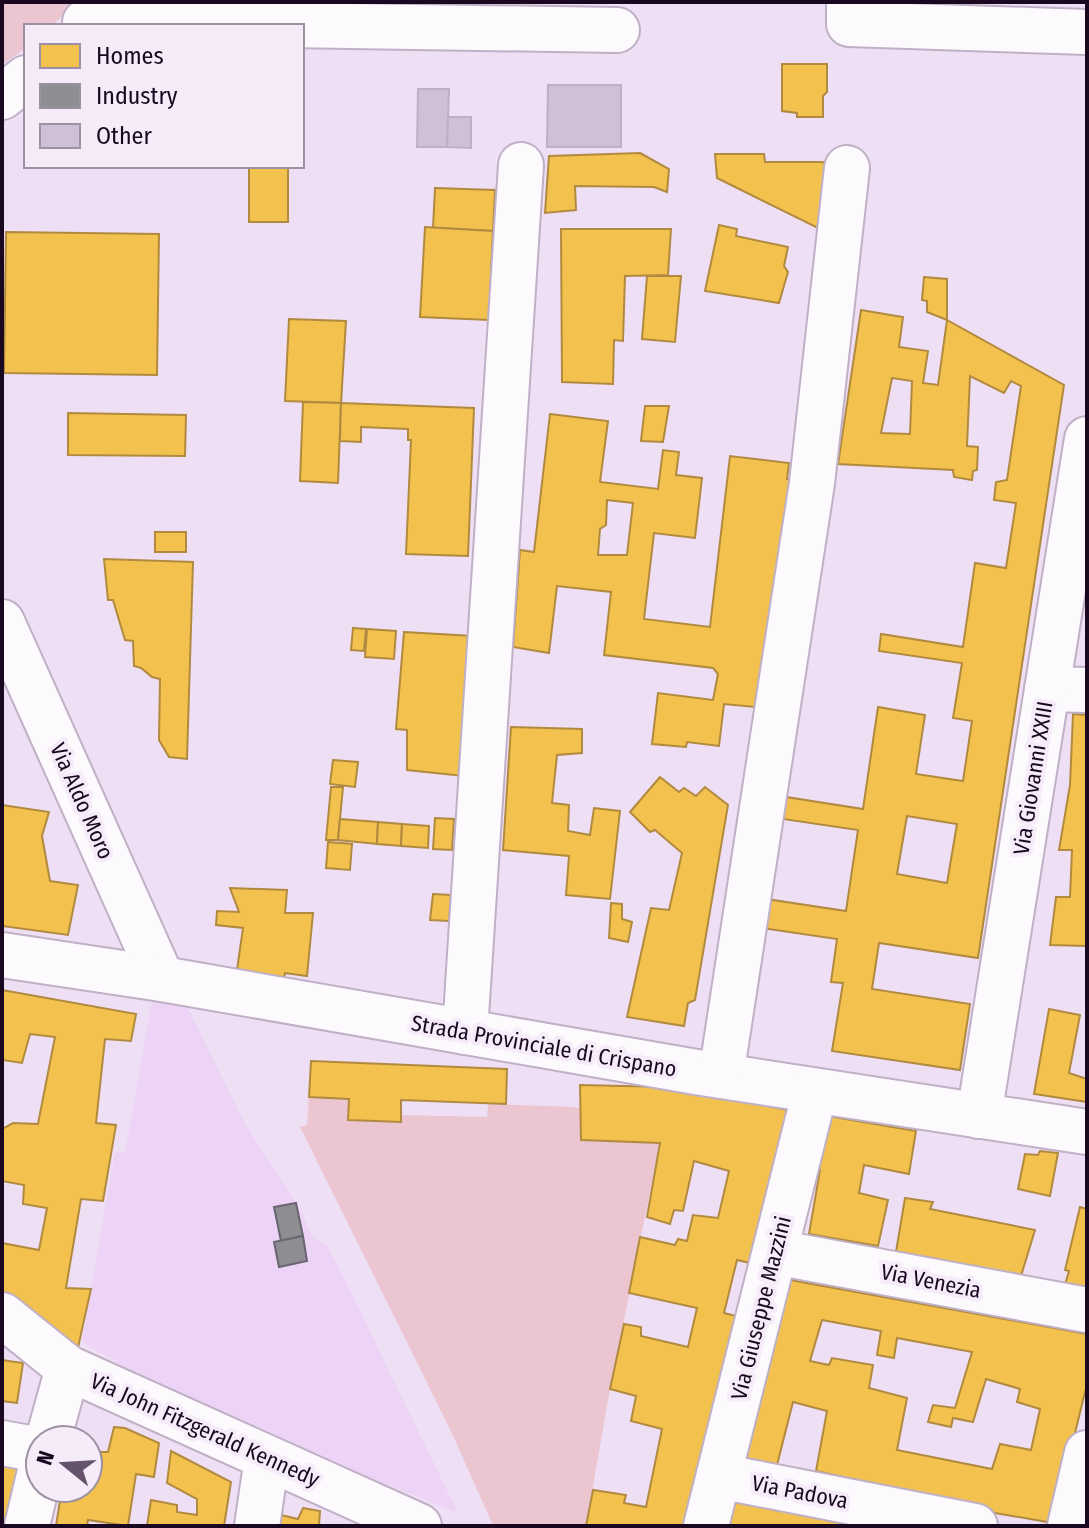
<svg xmlns="http://www.w3.org/2000/svg" width="1089" height="1528" font-family="'Fira Sans Condensed',sans-serif">
  <rect width="100%" height="100%" fill="#efdff5"/>
  <polygon fill="#edd4f6" points="152,1001 187,1006 246,1125 301,1211 312,1236 327,1246 347,1284 458,1513 396,1488 281,1448 202,1412 82,1342 115,1151 125,1153"/>
  <g fill="#ebc6d1">
    <polygon points="2,2 78,2 51,26 26,26 26,48 2,65"/>
    <polygon points="309,1097 349,1099 349,1120 400,1122 401,1115 487,1117 488,1104 575,1107 581,1109 582,1140 660,1143 610,1389 586,1526 495,1526 492,1523 450,1429 300,1127 307,1125"/>
  </g>
  <g fill="#f2c14e" stroke="#b18a40" stroke-width="2" fill-rule="evenodd">
    <polygon points="782,64 827,64 827,92 823,96 823,117 797,117 797,113 782,111"/>
    <polygon points="640,153 669,169 667,192 654,187 575,186 576,210 545,213 549,156"/>
    <polygon points="715,154 764,154 765,162 823,162 827,167 822,230 717,178"/>
    <rect x="249" y="166" width="39" height="56"/>
    <polygon points="435,188 495,190 493,231 433,228"/>
    <polygon points="719,225 737,229 736,236 788,247 784,266 788,272 779,303 705,291"/>
    <polygon points="425,227 493,231 489,320 420,317"/>
    <polygon points="561,229 671,229 668,275 625,276 623,341 614,340 613,384 562,382"/>
    <polygon points="6,232 159,234 157,375 4,373"/>
    <polygon points="647,276 681,276 675,342 642,339"/>
    <polygon points="924,277 947,279 947,320 927,312 927,301 922,300"/>
    <path d="M861 310 903 317 899 347 928 351 923 383 938 385 947 320 1064 385 978 958 879 943 872 989 970 1004 960 1070 832 1051 843 983 831 982 837 939 762 928 766 899 846 911 858 830 783 819 786 797 863 809 878 707 925 715 916 774 963 781 972 721 953 718 962 663 879 651 881 634 963 647 975 563 1006 568 1016 503 994 500 996 482 1007 480 1021 386 1011 381 1004 393 970 376 967 446 978 447 977 470 973 471 972 480 954 477 953 470 838 464ZM892 378 912 381 910 434 881 433ZM907 816 957 824 947 883 897 874Z"/>
    <polygon points="289,319 346,321 341,403 285,401"/>
    <polygon points="303,402 341,403 338,483 300,481"/>
    <polygon points="341,403 474,408 468,556 406,554 411,440 408,440 408,429 361,427 361,442 340,441"/>
    <polygon points="645,406 669,406 663,442 641,441"/>
    <polygon points="68,413 186,415 185,456 68,455"/>
    <path d="M550 414 608 421 600 482 658 489 663 450 679 452 676 475 702 478 695 538 654 533 644 619 710 627 730 456 789 463 787 479H794L755 707 724 704 719 746 687 742 686 747 652 744 658 693 713 700 718 674 713 668 604 655 611 592 557 586 549 653 513 647 520 550 534 552ZM607 500 633 503 627 555H598L600 529 606 525Z"/>
    <rect x="155" y="532" width="31" height="20"/>
    <polygon points="104,559 193,562 187,759 169,757 159,740 160,679 152,677 141,668 134,666 133,641 125,640 113,600 108,600"/>
    <polygon points="353,628 366,629 364,651 351,650"/>
    <polygon points="367,629 396,631 394,659 365,657"/>
    <polygon points="404,632 473,636 463,776 407,770 407,730 396,729"/>
    <polygon points="1073,714 1087,715 1087,946 1050,945 1056,897 1070,897 1072,850 1059,850 1070,785"/>
    <polygon points="511,727 582,729 582,753 557,755 552,803 569,805 568,831 590,835 594,808 620,811 610,899 566,895 569,856 503,850"/>
    <polygon points="333,760 358,762 355,787 330,784"/>
    <polygon points="660,777 679,792 684,788 696,796 705,787 728,805 695,1000 688,1003 684,1026 627,1017 651,908 669,910 682,853 655,830 650,832 630,812"/>
    <polygon points="331,787 343,787 338,840 326,840"/>
    <polygon points="2,805 49,812 42,836 50,881 78,885 68,935 2,926"/>
    <polygon points="435,818 454,819 452,850 433,849"/>
    <polygon points="340,819 378,822 377,844 338,840"/>
    <polygon points="378,822 402,824 401,846 377,844"/>
    <polygon points="402,824 429,826 428,848 401,846"/>
    <polygon points="328,842 352,844 350,870 326,868"/>
    <polygon points="230,888 287,890 285,913 313,913 307,976 285,973 284,978 237,970 243,928 216,925 217,911 239,912"/>
    <polygon points="433,894 451,895 449,921 430,920"/>
    <polygon points="611,903 622,904 622,919 632,922 628,942 609,938"/>
    <polygon points="2,990 136,1014 131,1041 105,1039 96,1123 116,1125 103,1201 81,1199 66,1288 91,1289 77,1352 2,1295 2,1243 39,1250 47,1208 23,1204 24,1185 2,1181 2,1129 13,1123 38,1124 55,1037 30,1034 22,1063 2,1060"/>
    <polygon points="1049,1009 1080,1015 1069,1073 1087,1079 1087,1102 1034,1094"/>
    <polygon points="311,1061 507,1069 506,1104 401,1100 401,1122 348,1120 349,1099 309,1097"/>
    <polygon points="580,1085 667,1087 788,1110 750,1263 737,1260 724,1313 736,1316 688,1526 586,1526 593,1490 626,1495 624,1503 646,1507 662,1429 631,1421 636,1396 610,1389 624,1324 641,1327 641,1336 688,1347 697,1308 629,1293 640,1237 675,1245 678,1239 687,1241 693,1215 718,1218 729,1171 694,1161 683,1211 674,1210 670,1224 647,1217 660,1143 581,1140"/>
    <polygon points="822,1115 916,1131 909,1174 864,1165 859,1193 888,1200 878,1246 809,1234 820,1170 809,1168"/>
    <polygon points="1040,1151 1058,1153 1050,1196 1018,1189 1025,1154 1038,1155"/>
    <polygon points="905,1198 933,1202 930,1209 1035,1230 1021,1276 896,1252"/>
    <polygon points="1080,1207 1087,1209 1087,1295 1064,1288 1069,1271 1065,1270"/>
    <path d="M790 1280 1087 1334V1384L1053 1523 862 1490 865 1482 816 1471 827 1411 793 1402 776 1469 742 1460ZM822 1320 881 1331 877 1355 894 1358 897 1338 972 1352 955 1408 933 1405 928 1422 951 1427 953 1418 973 1422 986 1379 1020 1389 1017 1402 1040 1409 1031 1450 1000 1444 992 1469 897 1450 907 1398 869 1388 873 1365 832 1358 829 1365 810 1361Z"/>
    <polygon points="2,1360 23,1363 17,1403 2,1401"/>
    <polygon points="114,1427 125,1428 159,1443 154,1477 136,1474 128,1526 88,1520 87,1526 56,1526 62,1488 88,1488 88,1461 96,1462 98,1452 108,1452"/>
    <polygon points="171,1451 231,1482 224,1526 147,1526 151,1500 177,1505 177,1512 197,1515 197,1499 167,1483"/>
    <polygon points="2,1456 21,1459 15,1526 2,1526"/>
    <polygon points="735,1502 870,1526 729,1526"/>
    <polygon points="303,1508 320,1511 319,1526 276,1526 277,1514 298,1519"/>
  </g>
  <g fill="#8d8d92" stroke="#6a6570" stroke-width="2">
    <polygon points="296,1203 303,1236 281,1241 274,1207"/>
    <polygon points="303,1236 307,1261 279,1267 274,1242"/>
  </g>
  <g fill="#d0c0d6" stroke="#bfafc5" stroke-width="2">
    <polygon points="548,85 621,85 621,147 547,147"/>
    <polygon points="418,89 449,89 447,147 417,147"/>
    <polygon points="448,117 471,117 471,148 447,147"/>
  </g>
  <g fill="none" stroke-linecap="round" stroke-linejoin="round">
    <defs>
      <g id="minor">
        <polyline points="849,2 849,24 1087,32"/>
        <polyline points="85,22 617,30"/>
        <polyline points="2,97 26,78"/>
        <polyline points="2,622 162,979"/>
        <polyline points="1047,689 1087,690"/>
        <polyline points="2,955 162,979 702,1073 1087,1132"/>
        <polyline points="465,1032 521,165"/>
        <polyline points="721,1076 812,483 847,168"/>
        <polyline points="979,1116 1087,439"/>
        <polyline points="775,1252 1087,1310"/>
        <polyline points="2,1315 68,1368 419,1526"/>
        <polyline points="48,1440 68,1368"/>
        <polyline points="2,1443 40,1450"/>
        <polyline points="719,1476 975,1526"/>
        <polyline points="27,1526 40,1471"/>
        <polyline points="257,1526 267,1458"/>
        <polyline points="706,1526 815,1091"/>
        <polyline points="1070,1526 1087,1453"/>
      </g>
    </defs>
    <use href="#minor" stroke="#c0b0c6" stroke-width="48"/>
    <use href="#minor" stroke="#fdfafe" stroke-width="44"/>
  </g>
  <g text-anchor="middle" dominant-baseline="central" stroke-width="8" stroke-linejoin="round" paint-order="stroke">
    <g font-size="22" fill="#19081f" stroke="#f5ebf9">
      <text transform="translate(1033 778) rotate(-81)">Via Giovanni XXIII</text>
      <text transform="translate(82 801) rotate(66)">Via Aldo Moro</text>
      <text transform="translate(544 1046) rotate(10)">Strada Provinciale di Crispano</text>
      <text transform="translate(931 1281) rotate(11)">Via Venezia</text>
      <text transform="translate(761 1308) rotate(-76)">Via Giuseppe Mazzini</text>
      <text transform="translate(205 1430) rotate(24)">Via John Fitzgerald Kennedy</text>
      <text transform="translate(800 1492) rotate(11)">Via Padova</text>
    </g>
  </g>
  <rect width="1089" height="1528" fill="none" stroke="#19081f" stroke-width="8"/>
  <rect x="24" y="24" width="280" height="144" fill="#f5ebf9" stroke="#9d90a2" stroke-width="2"/>
  <rect x="40" y="44" width="40" height="24" fill="#f2c14e" stroke="#9d90a2" stroke-width="2"/>
  <text x="96" y="64" font-size="24" fill="#19081f">Homes</text>
  <rect x="40" y="84" width="40" height="24" fill="#8d8d92" stroke="#9d90a2" stroke-width="2"/>
  <text x="96" y="104" font-size="24" fill="#19081f">Industry</text>
  <rect x="40" y="124" width="40" height="24" fill="#d0c0d6" stroke="#9d90a2" stroke-width="2"/>
  <text x="96" y="144" font-size="24" fill="#19081f">Other</text>
  <g transform="translate(64 1464) rotate(288)"><circle r="38" fill="#f5ebf9" stroke="#9d90a2" stroke-width="2"/>
  <path d="M0-6L14 30L0 20L-14 30Z" fill="#64536a"/>
  <text y="-12" font-size="22" font-weight="bold" text-anchor="middle" fill="#19081f">N</text>
  </g>
</svg>
